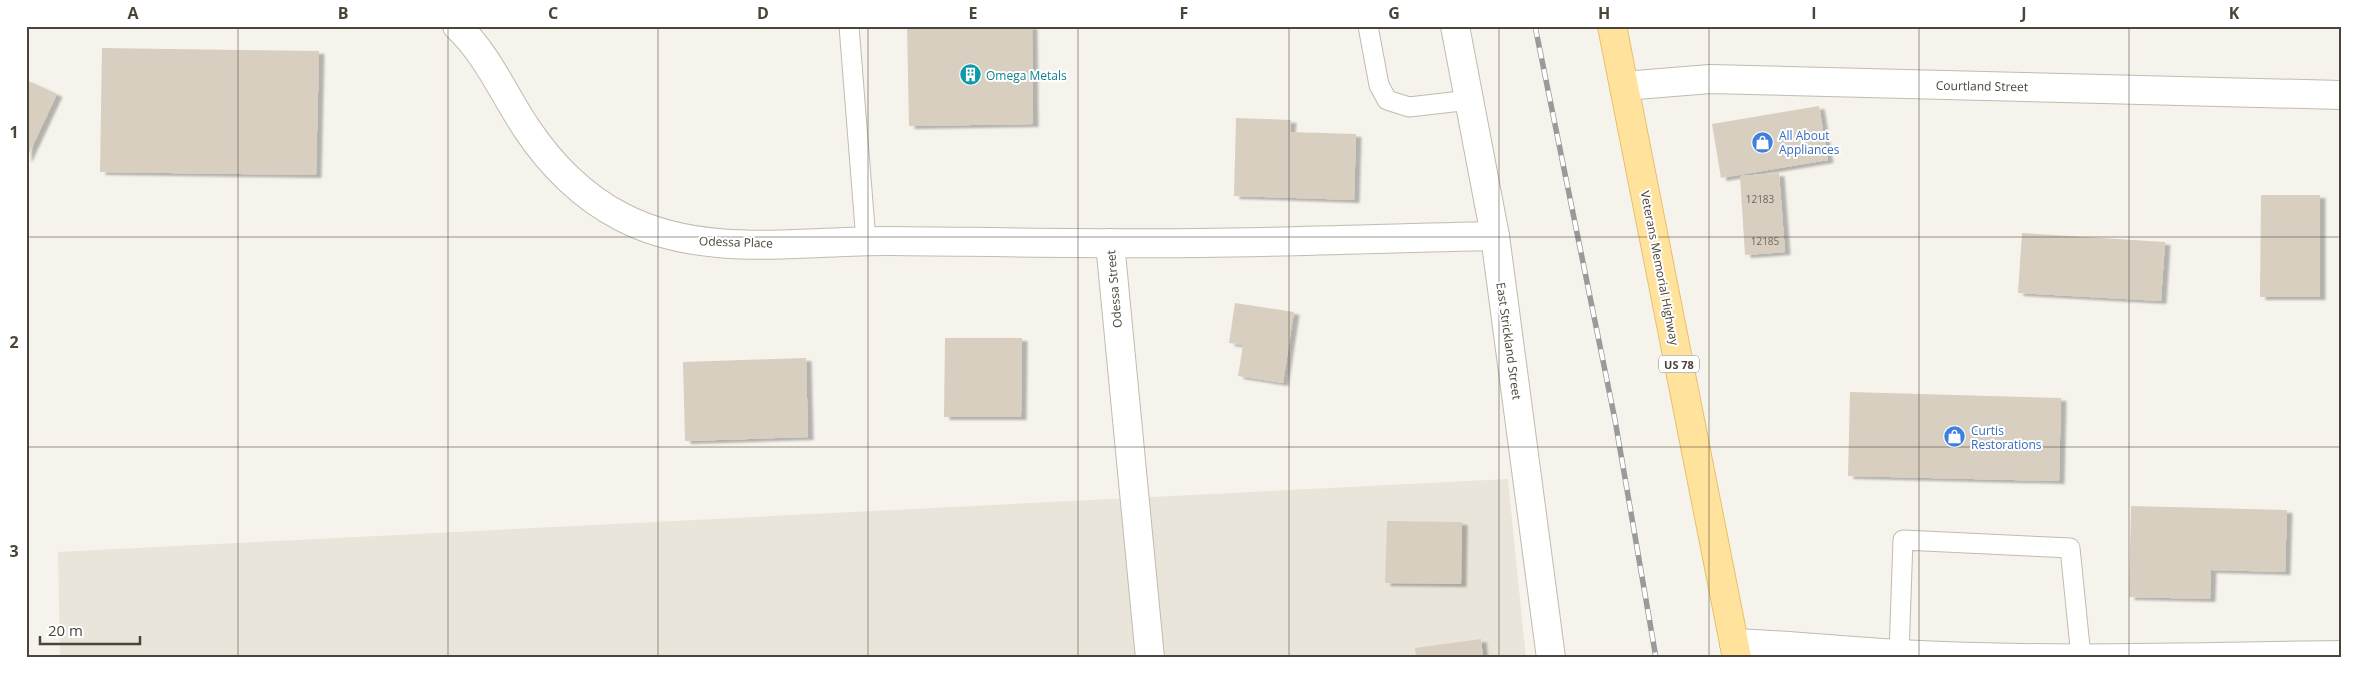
<svg xmlns="http://www.w3.org/2000/svg" width="2367" height="684" font-family="'Open Sans',sans-serif">
  <defs>
    <filter id="shadow"><feDropShadow dx="5.5" dy="3" stdDeviation="1" flood-color="#0004"/></filter>
  </defs>
  <rect width="100%" height="100%" fill="#f6f3ec"/>
  <polygon fill="#eae5da" points="1508,479 1526,658 60,658 58,552"/>
  <g fill="#d8cfc1" filter="url(#shadow)">
    <polygon points="907,26 1032,26 1033,124 909,126"/>
    <polygon points="102,48 319,51 316,175 100,172"/>
    <polygon points="26,80 57,94 26,160"/>
    <polygon points="1819,106 1828,160 1721,178 1712,124"/>
    <polygon points="1236,118 1291,120 1290,132 1356,134 1354,200 1234,196"/>
    <polygon points="1779,173 1785,252 1745,255 1740,176"/>
    <polygon points="2261,195 2320,195 2320,297 2260,297"/>
    <polygon points="2022,233 2165,242 2161,301 2018,293"/>
    <polygon points="1235,303 1294,312 1283,383 1238,376 1243,345 1229,343"/>
    <polygon points="945,338 1022,338 1021,417 944,417"/>
    <polygon points="806,358 808,437 685,441 683,362"/>
    <polygon points="1850,392 2061,398 2059,481 1848,476"/>
    <polygon points="2131,506 2287,510 2285,572 2211,570 2210,599 2129,597"/>
    <polygon points="1387,521 1462,522 1461,584 1385,583"/>
    <polygon points="1481,639 1483,658 1416,658 1415,648"/>
  </g>
  <g fill="none" stroke-linecap="round" stroke-linejoin="round">
    <defs>
      <g id="service">
        <polyline points="849,26 866,241"/>
        <polyline points="1368,26 1379,85 1387,100 1409,107 1470,100"/>
        <polyline points="1899,654 1903,540 2070,548 2081,657"/>
      </g>
      <g id="minor">
        <path d="M457 26C488 55 504 95 527 129 551 165 584 198 622 217 704 260 804 240 892 241 994 242 1097 244 1199 243 1298 242 1396 238 1495 236"/>
        <polyline points="1455,26 1495,236 1551,658"/>
        <polyline points="1624,86 1710,79 2341,95"/>
        <polyline points="1110,243 1150,658"/>
        <path d="M1734 643C1789 645 1844 651 1899 654 2046 662 2194 657 2341 655"/>
      </g>
      <polyline id="primary" points="1612,26 1737,658"/>
    </defs>
    <use href="#service" stroke="#c2bbae" stroke-width="21"/>
    <use href="#minor" stroke="#c2bbae" stroke-width="30"/>
    <use href="#primary" stroke="#e6c16a" stroke-width="30"/>
    <use href="#service" stroke="#fff" stroke-width="19"/>
    <use href="#minor" stroke="#fff" stroke-width="28"/>
    <use href="#primary" stroke="#ffe39c" stroke-width="28"/>
    <defs>
      <polyline id="rail" points="1535,26 1615,420 1656,658"/>
    </defs>
    <use href="#rail" stroke="#9a9a9a" stroke-width="5.5"/>
    <use href="#rail" stroke="#fff" stroke-width="4" stroke-dasharray="11" stroke-linecap="butt"/>
  </g>
  <path fill="none" stroke="#4b4439" stroke-width="1" stroke-opacity="0.55" d="M238 26V658M448 26V658M658 26V658M868 26V658M1078 26V658M1289 26V658M1499 26V658M1709 26V658M1919 26V658M2129 26V658M26 237H2341M26 447H2341"/>
  <defs>
    <symbol id="building-disc" viewBox="-11 -11 22 22"><circle r="9.5" fill="#0f9aa8" stroke="#fff"/><path d="M-4-6H4V6H1V3H-1V6H-4ZM-2.5-4.3h1.7v1.8h-1.7ZM.8-4.3h1.7v1.8H.8ZM-2.5-1h1.7V.8h-1.7ZM.8-1h1.7V.8H.8Z" fill="#fff"/></symbol>
    <symbol id="shop-disc" viewBox="-11 -11 22 22"><circle r="9.5" fill="#3f7fe0" stroke="#fff"/><path d="M-5-2.5h2.3a2.7 3.5 0 0 1 5.4 0H5L5.5 6h-11ZM-1.5-2.5h3a1.5 2.3 0 0 0-3 0Z" fill="#fff"/></symbol>
  </defs>
  <g fill-rule="evenodd">
    <use href="#building-disc" x="958" y="62" width="25" height="25"/>
    <use href="#shop-disc" x="1750" y="130" width="25" height="25"/>
    <use href="#shop-disc" x="1942" y="424" width="25" height="25"/>
  </g>
  <g text-anchor="middle" dominant-baseline="central" stroke-width="4" stroke-linejoin="round" paint-order="stroke">
    <g font-size="10" fill="#6e675b">
      <text x="1760" y="199">12183</text>
      <text x="1765" y="241">12185</text>
    </g>
    <rect fill="#fff" stroke="#817c74" stroke-width="1" x="1659" y="355.5" width="40" height="17" rx="4"/>
    <g font-size="11" font-weight="bold" fill="#4b4439">
      <text x="1679" y="364">US 78</text>
    </g>
    <g font-size="12" fill="#0d838f" stroke="#fff" text-anchor="start">
      <text x="986" y="75">Omega Metals</text>
    </g>
    <g font-size="12" fill="#4b4439" stroke="#fff">
      <text transform="translate(1982 86) rotate(1)">Courtland Street</text>
      <text transform="translate(736 242) rotate(2)">Odessa Place</text>
      <text transform="translate(1660 268) rotate(79)">Veterans Memorial Highway</text>
      <text transform="translate(1114 289) rotate(-95)">Odessa Street</text>
      <text transform="translate(1509 341) rotate(82)">East Strickland Street</text>
    </g>
    <g font-size="12" fill="#366cbe" stroke="#fff" text-anchor="start">
      <text x="1779" y="135">All About<tspan x="1779" dy="14">Appliances</tspan></text>
      <text x="1971" y="430">Curtis<tspan x="1971" dy="14">Restorations</tspan></text>
    </g>
  </g>
  <rect width="2367" height="684" fill="none" stroke="#ffffff" stroke-width="55"/>
  <path d="M40 636v8h100v-8" fill="none" stroke="#4b4439" stroke-width="2.5"/>
  <text x="48" y="636" font-size="15" fill="#4b4439" stroke="#ffffff" stroke-width="4" paint-order="stroke">20 m</text>
  <rect x="28" y="28" width="2312" height="628" fill="none" stroke="#4b4439" stroke-width="2"/>
  <g font-size="16" text-anchor="middle" font-weight="bold" fill="#4b4439">
    <text x="133" y="19">A</text>
    <text x="343" y="19">B</text>
    <text x="553" y="19">C</text>
    <text x="763" y="19">D</text>
    <text x="973" y="19">E</text>
    <text x="1184" y="19">F</text>
    <text x="1394" y="19">G</text>
    <text x="1604" y="19">H</text>
    <text x="1814" y="19">I</text>
    <text x="2024" y="19">J</text>
    <text x="2234" y="19">K</text>
    <text x="14" y="138">1</text>
    <text x="14" y="348">2</text>
    <text x="14" y="557">3</text>
  </g>
</svg>
